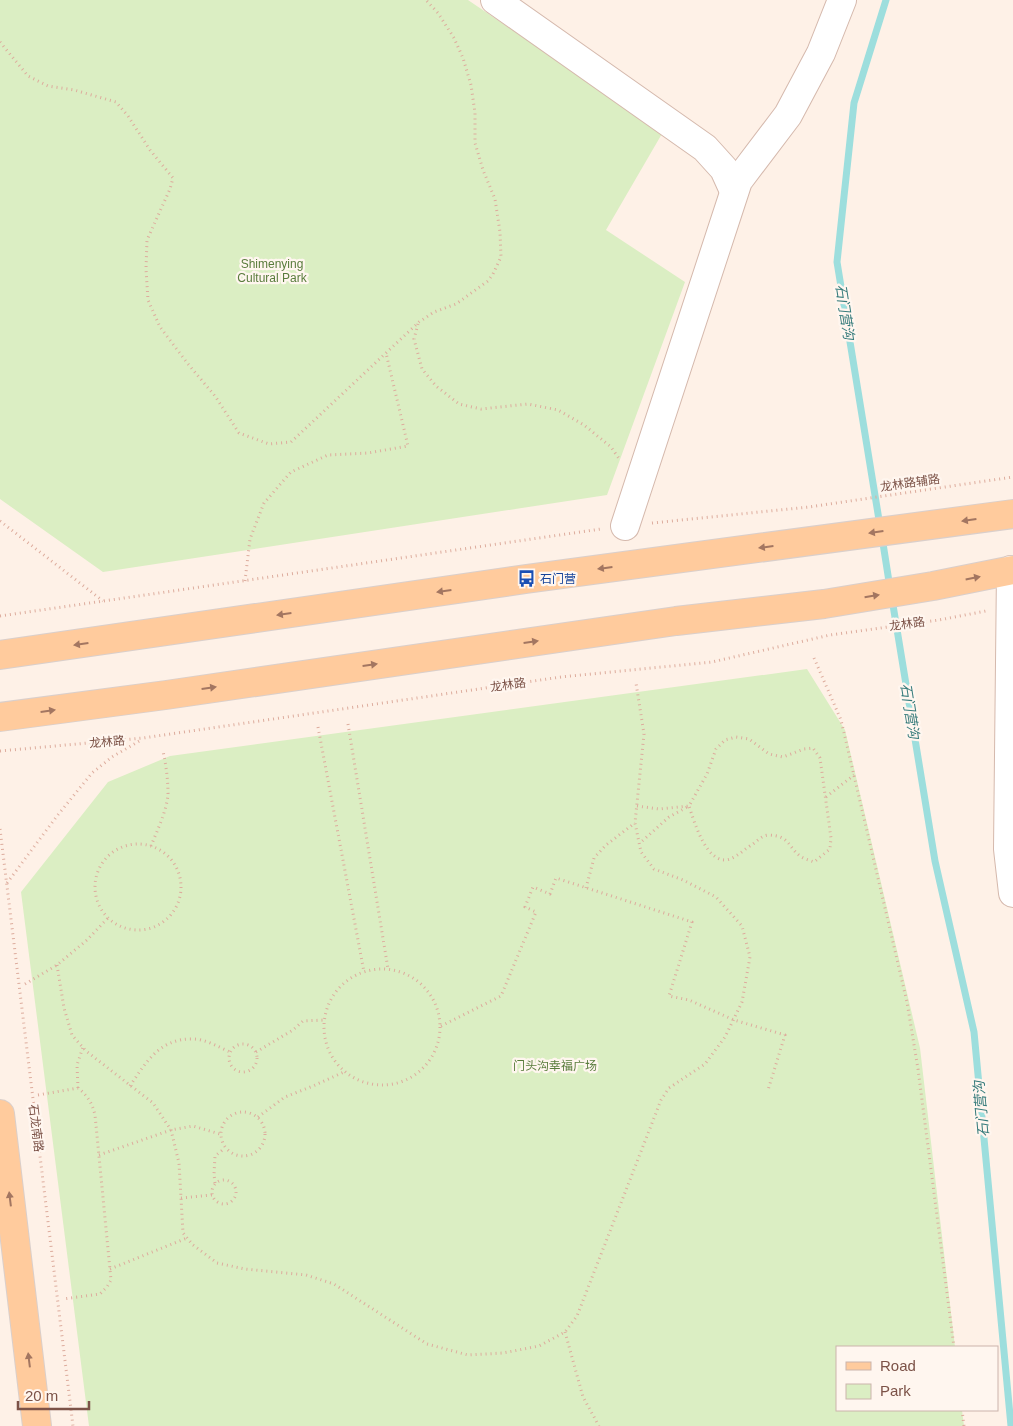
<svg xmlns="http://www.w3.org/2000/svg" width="1013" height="1426" font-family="Arial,'Noto Sans SC',sans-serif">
  <rect width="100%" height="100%" fill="#fef1e7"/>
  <g fill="#dbeec3">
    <polygon points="0,0 468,0 663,132 606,230 685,282 607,495 103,572 0,499"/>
    <polygon points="807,669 845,730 920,1048 955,1347 837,1347 837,1410 962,1410 964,1426 89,1426 21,892 108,782 170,756"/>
  </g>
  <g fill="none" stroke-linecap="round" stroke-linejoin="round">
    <g stroke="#9ddedd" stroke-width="7">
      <polyline points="880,526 837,262 854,103 886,0"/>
      <polyline points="882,537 890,588"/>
      <polyline points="892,599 935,861 974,1032 1011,1426"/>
    </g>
    <defs>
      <g id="minor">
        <polyline points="495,0 705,148 724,169 734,191"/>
        <polyline points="625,526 738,181 788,115 821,53 842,0"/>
        <polyline points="1011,570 1008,849 1013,893"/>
      </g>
      <g id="major">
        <polyline points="0,655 526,579 1013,514"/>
        <polyline points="0,717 166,695 676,621 824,604 933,586 1013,570"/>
        <polyline points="0,1114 37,1426"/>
      </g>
    </defs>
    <use href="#minor" stroke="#d5b9ad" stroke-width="30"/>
    <use href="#major" stroke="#dacfcb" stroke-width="30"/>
    <g stroke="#ddac9d" stroke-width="3" stroke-dasharray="1 4" stroke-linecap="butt">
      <polyline points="0,42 28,76 48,86 74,90 116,102 128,116 150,150 173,178 170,189 147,240 146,269 148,300 160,327 188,364 215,396 239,433 269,444 291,442 419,322 434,312 456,304 488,281 493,274 501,257 500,232 495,199 483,170 475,143 475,113 471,85 463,58 454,38 438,13 426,0"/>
      <polyline points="418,324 414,339 422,369 436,386 459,404 481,409 528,404 558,410 584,425 611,447 620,460"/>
      <polyline points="0,521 103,601"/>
      <polyline points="652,523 809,507 1013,477"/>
      <polyline points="245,581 250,539 264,503 291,472 328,455 368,453 408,446 386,353"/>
      <polyline points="0,616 601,529"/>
      <polyline points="814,658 841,720 907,1002 918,1069 954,1347"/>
      <polyline points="348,724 388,969"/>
      <polyline points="318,727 364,972"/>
      <polyline points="0,751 143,738 561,677 712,662 830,635 939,620 986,611"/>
      <polyline points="826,797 854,775"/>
      <path d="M637 806 659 809 689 806 707 774 716 749 725 740 736 737 749 739 769 754 783 757 804 749 813 748 820 758 831 838 830 849 814 862C809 860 804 859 800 856 788 847 790 836 769 835 763 835 758 840 753 844 746 848 738 856 730 859 707 867 694 821 689 806L669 817 640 843"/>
      <polyline points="0,829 73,1426"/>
      <circle cx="138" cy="887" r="43"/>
      <path d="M151 846C157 831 167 810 168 794 168 779 166 765 163 751"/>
      <polyline points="7,883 57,816 92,773 112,757 141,740"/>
      <polyline points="586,888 594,858 606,845 635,823"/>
      <polyline points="57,965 64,1008 72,1035 86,1051 153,1103 171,1130 179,1163 183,1233 193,1245 217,1263 245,1269 306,1275 334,1284 427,1344 468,1355 503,1353 539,1346 565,1332 577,1316 661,1100 669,1088 705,1064 725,1037 742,1002 750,957 742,926 716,897 683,880 654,869 641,852 635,823 644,734 636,683"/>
      <circle cx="382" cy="1027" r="58"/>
      <polyline points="25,984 57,965 87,940 108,918"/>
      <polyline points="441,1026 501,996 536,912 525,907 533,887 550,894 556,878 692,922 669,996 689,1000 734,1020 785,1035 768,1090"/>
      <circle cx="243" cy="1058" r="14"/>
      <polyline points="256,1052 293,1030 303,1021 325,1020"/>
      <path d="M130 1086C146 1062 160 1038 193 1039 205 1039 219 1047 230 1052"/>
      <polyline points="78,1088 77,1065 83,1047"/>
      <path d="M38 1095 78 1088C88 1096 92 1103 95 1115L111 1280 107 1287 100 1294 63 1299"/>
      <circle cx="243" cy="1134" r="22"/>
      <polyline points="258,1117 285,1097 313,1086 344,1072"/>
      <polyline points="99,1155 171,1130 193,1126 220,1134"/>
      <circle cx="224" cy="1192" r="12"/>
      <polyline points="215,1183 214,1174 215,1156 225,1148"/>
      <polyline points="181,1198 212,1195"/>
      <polyline points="110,1269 187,1238"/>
      <polyline points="565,1332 583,1397 599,1426"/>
      <polyline points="962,1410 964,1426"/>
    </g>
    <use href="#minor" stroke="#fff" stroke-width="28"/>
    <use href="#major" stroke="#ffcb9d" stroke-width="28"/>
  </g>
  <defs><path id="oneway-solid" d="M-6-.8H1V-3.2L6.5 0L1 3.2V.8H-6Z" transform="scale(1.25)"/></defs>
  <g fill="#a37661">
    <use href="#oneway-solid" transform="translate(969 520) rotate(172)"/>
    <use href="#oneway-solid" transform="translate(876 532) rotate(172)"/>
    <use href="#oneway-solid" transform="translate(766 547) rotate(173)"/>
    <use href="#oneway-solid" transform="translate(605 568) rotate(173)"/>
    <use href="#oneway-solid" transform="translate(973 578) rotate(-11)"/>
    <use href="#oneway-solid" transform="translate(444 591) rotate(172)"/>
    <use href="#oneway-solid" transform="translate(872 596) rotate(-9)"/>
    <use href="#oneway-solid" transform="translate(284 614) rotate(172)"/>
    <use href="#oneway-solid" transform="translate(531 642) rotate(-8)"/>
    <use href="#oneway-solid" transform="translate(81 644) rotate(172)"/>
    <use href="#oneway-solid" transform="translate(370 665) rotate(-8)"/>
    <use href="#oneway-solid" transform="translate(209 688) rotate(-8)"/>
    <use href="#oneway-solid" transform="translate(48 711) rotate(-8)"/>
    <use href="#oneway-solid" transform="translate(10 1199) rotate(-97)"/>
    <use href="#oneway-solid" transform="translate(29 1360) rotate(-97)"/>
  </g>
  <defs>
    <symbol id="bus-bare" viewBox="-9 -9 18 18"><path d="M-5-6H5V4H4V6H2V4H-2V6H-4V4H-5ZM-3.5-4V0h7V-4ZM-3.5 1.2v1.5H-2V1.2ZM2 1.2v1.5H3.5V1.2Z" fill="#1a4fb4" stroke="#fff6ef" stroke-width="2.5" paint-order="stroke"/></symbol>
  </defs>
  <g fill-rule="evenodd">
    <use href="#bus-bare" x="514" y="566" width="25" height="25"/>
  </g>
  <g text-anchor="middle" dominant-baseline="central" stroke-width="4.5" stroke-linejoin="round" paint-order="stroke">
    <g font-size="12" fill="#597c3c" stroke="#fff6ef">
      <text x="272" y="264">Shimenying<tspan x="272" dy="14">Cultural Park</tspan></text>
      <text x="555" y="1066">门头沟幸福广场</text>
    </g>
    <g font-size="12" fill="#7c5247" stroke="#fff6ef">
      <text transform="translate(910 483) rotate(-8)">龙林路辅路</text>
      <text transform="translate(907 624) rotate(-8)">龙林路</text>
      <text transform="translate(508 685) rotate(-8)">龙林路</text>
      <text transform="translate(107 742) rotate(-5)">龙林路</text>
      <text transform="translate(36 1128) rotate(83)">石龙南路</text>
    </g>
    <g font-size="12" fill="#164399" stroke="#fff6ef" text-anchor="start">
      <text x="540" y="579">石门营</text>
    </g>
    <g font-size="14" font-style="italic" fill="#367b7b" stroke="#fff6ef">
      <text transform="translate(845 312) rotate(81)">石门营沟</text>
      <text transform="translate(910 711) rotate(81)">石门营沟</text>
      <text transform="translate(981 1109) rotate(-95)">石门营沟</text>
    </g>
  </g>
  <rect x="836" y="1346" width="162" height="65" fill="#fff6ef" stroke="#cbb4ac"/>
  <rect x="846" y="1362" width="25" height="8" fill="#ffcb9d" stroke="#cbb4ac"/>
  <text x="880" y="1371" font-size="15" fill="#7c5247">Road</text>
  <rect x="846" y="1384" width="25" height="15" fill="#dbeec3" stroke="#cbb4ac"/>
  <text x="880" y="1396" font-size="15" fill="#7c5247">Park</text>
  <path d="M18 1401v8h71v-8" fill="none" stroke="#7c5247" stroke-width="2.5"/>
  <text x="25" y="1401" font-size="15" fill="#7c5247" stroke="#fff6ef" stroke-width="4" paint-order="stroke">20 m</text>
</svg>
